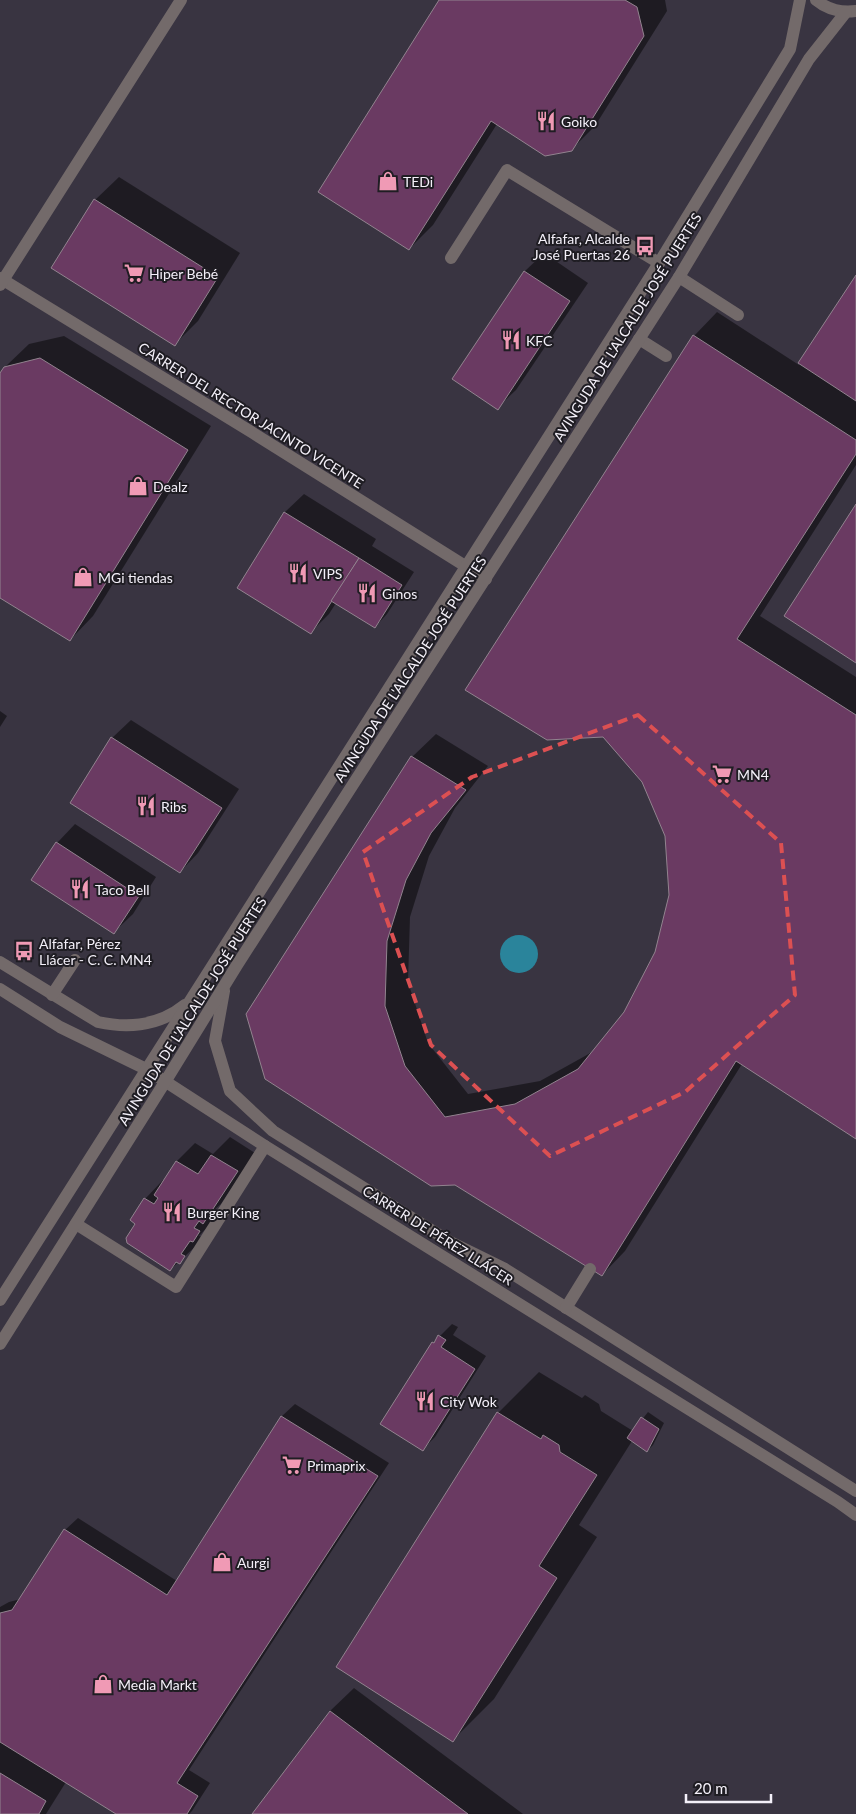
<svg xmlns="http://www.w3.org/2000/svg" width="856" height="1814" font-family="Lato,sans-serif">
  <rect width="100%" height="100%" fill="#393441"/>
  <circle fill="#2a849b" cx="519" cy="954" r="19"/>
  <g fill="#0007">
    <polygon points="441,0 665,0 667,11 595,126 571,150 497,124 433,225 409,249"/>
    <polygon points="119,177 240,253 198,321 174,345 95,200"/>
    <polygon points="544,253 588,283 516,390 497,408 454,379 525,271"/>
    <polygon points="856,278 856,465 760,616 856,677 856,1137 742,1064 625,1251 602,1275 455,1184 266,1078 412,757 436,734 488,766 455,808 429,856 410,917 408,982 428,1043 468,1094 540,1081 594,1051 625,1013 656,952 670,895 694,336 717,312 799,365"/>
    <polygon points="64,336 211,426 93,616 70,640 0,597 0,375 5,367 29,344"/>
    <polygon points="304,494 376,539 372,546 414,572 387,614 375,627 336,603 329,614 311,632 239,588 285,512"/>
    <polygon points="0,711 7,716 0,727"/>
    <polygon points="131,720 239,789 198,853 180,872 112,738"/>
    <polygon points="75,824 156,877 133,914 114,932 57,843"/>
    <polygon points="230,1137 255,1153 221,1204 214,1210 218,1213 211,1223 199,1236 202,1237 198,1244 170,1270 137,1223 145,1199 163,1180 164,1181 177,1161 195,1143 213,1154"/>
    <polygon points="452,1324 458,1327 453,1335 486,1356 435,1437 423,1449 433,1343"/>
    <polygon points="539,1372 582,1398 585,1395 599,1404 601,1411 633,1431 648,1412 664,1423 653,1445 647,1451 632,1441 579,1525 597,1537 494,1699 453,1740 337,1666 498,1413"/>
    <polygon points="295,1404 389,1463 189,1770 210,1783 192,1811 189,1814 118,1814 66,1782 46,1814 0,1814 0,1607 9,1602 21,1599 65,1530 78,1518 177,1581 282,1416"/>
    <polygon points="354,1688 523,1814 253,1814 330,1711"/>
  </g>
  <g fill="#6a3a62" stroke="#92838f">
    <polygon points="439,0 625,0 637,7 644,36 572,151 545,156 491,121 409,250 318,192"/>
    <polygon points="94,199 218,277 175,346 51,268"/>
    <polygon points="524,271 570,301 498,410 452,379"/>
    <polygon points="856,275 856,401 798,363"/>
    <polygon points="693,335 856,440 856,454 737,639 856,715 856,1139 736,1061 602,1276 455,1185 431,1186 265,1079 246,1014 411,756 466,790 431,833 406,880 387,941 385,1006 405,1066 445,1117 515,1104 578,1069 624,1012 655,952 669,895 665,836 642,782 603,737 547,740 465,690"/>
    <polygon points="40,358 188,450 70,641 0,598 0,373 4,367"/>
    <polygon points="856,504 856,663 784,616"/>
    <polygon points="284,512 359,558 311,634 237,588"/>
    <polygon points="359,558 402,585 375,628 331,601"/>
    <polygon points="111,737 222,808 180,873 70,803"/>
    <polygon points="56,842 139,896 114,934 31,880"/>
    <polygon points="211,1155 238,1171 203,1224 199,1221 194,1228 200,1231 193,1242 190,1241 181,1254 185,1256 180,1264 176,1262 170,1271 127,1243 126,1238 135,1224 130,1220 144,1198 154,1204 158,1198 154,1195 176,1161 198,1174"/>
    <polygon points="438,1335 446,1340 441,1347 475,1369 423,1451 380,1424 432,1342 434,1343"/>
    <polygon points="497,1412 541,1439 543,1435 559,1445 560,1452 597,1475 539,1566 557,1578 453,1742 336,1667"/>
    <polygon points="281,1416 378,1476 177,1783 198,1796 187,1814 116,1814 0,1742 0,1613 12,1610 64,1529 167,1595"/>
    <polygon points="641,1417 659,1429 647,1452 627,1438"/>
    <polygon points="330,1711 468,1814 252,1814"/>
    <polygon points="0,1773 46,1801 39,1814 0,1814"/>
  </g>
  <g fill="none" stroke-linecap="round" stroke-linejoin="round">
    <g stroke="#736a6a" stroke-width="12">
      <path d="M816 0C828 10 841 13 856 11"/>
      <polyline points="451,258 507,170 659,263"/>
      <polyline points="679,277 738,315"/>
      <polyline points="0,278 253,433 486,579"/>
      <polyline points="0,285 181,0"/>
      <polyline points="639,339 666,356"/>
      <path d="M0 962 98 1022C130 1029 159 1026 185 1005"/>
      <polyline points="0,989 60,1027 146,1069 265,1146 838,1502 856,1515"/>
      <polyline points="224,991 215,1041 230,1091 273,1131 452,1243 505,1269 856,1491"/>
      <polyline points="52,995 75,960"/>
      <polyline points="76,1224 176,1287 265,1146"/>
      <polyline points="0,1300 659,263 790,49 800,0"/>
      <polyline points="566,1308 590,1269"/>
      <polyline points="0,1344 165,1082 237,965 679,277 809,59 846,12"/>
    </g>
  </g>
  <path fill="none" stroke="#dc5052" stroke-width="4" stroke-dasharray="10 6" stroke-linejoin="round" d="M638 715 781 843 795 995 685 1092 550 1156 431 1045 363 852 472 777Z"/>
  <defs>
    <symbol id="restaurant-bare" viewBox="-9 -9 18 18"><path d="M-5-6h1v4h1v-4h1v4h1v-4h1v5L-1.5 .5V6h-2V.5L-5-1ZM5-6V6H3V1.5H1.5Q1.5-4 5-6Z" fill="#f09ab5" stroke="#1f1d23" stroke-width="2.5" paint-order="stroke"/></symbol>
    <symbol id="shop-bare" viewBox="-9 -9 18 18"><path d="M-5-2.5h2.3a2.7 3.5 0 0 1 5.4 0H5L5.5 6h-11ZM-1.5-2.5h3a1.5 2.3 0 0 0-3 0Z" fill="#f09ab5" stroke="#1f1d23" stroke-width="2.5" paint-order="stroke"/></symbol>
    <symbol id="bus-bare" viewBox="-9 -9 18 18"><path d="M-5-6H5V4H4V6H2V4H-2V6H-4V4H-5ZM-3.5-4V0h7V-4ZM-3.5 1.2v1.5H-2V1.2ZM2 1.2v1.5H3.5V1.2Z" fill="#f09ab5" stroke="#1f1d23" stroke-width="2.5" paint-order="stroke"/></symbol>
    <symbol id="supermarket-bare" viewBox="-9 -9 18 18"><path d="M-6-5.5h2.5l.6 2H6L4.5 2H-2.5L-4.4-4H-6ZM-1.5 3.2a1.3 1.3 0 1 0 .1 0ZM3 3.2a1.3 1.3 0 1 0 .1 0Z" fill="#f09ab5" stroke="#1f1d23" stroke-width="2.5" paint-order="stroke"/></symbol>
  </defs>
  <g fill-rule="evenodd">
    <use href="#restaurant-bare" x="532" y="107" width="28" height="28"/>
    <use href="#shop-bare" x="374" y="167" width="28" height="28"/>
    <use href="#bus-bare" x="631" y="232" width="28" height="28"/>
    <use href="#supermarket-bare" x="120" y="259" width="28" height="28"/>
    <use href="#restaurant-bare" x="497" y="326" width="28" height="28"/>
    <use href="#shop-bare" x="124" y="472" width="28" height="28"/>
    <use href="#restaurant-bare" x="284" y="559" width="28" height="28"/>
    <use href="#shop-bare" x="69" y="563" width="28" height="28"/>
    <use href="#restaurant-bare" x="353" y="579" width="28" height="28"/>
    <use href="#supermarket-bare" x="708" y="760" width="28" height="28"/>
    <use href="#restaurant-bare" x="132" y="792" width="28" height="28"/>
    <use href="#restaurant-bare" x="66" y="875" width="28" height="28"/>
    <use href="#bus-bare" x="10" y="937" width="28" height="28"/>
    <use href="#restaurant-bare" x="158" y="1198" width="28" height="28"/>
    <use href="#restaurant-bare" x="411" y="1387" width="28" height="28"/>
    <use href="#supermarket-bare" x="278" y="1451" width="28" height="28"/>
    <use href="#shop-bare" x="208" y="1548" width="28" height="28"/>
    <use href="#shop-bare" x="89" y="1670" width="28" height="28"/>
  </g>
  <g text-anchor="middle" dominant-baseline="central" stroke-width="4" stroke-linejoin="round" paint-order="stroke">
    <g font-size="14" fill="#f4f0f9" stroke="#1f1d23" text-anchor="start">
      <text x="561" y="121">Goiko</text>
      <text x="403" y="181">TEDi</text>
      <text x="630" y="238" text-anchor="end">Alfafar, Alcalde<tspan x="630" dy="16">José Puertas 26</tspan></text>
      <text x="149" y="273">Hiper Bebé</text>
      <text x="526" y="340">KFC</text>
      <text x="153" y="486">Dealz</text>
      <text x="313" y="573">VIPS</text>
      <text x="98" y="577">MGi tiendas</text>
      <text x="382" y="593">Ginos</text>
      <text x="737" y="774">MN4</text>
      <text x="161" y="806">Ribs</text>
      <text x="95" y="889">Taco Bell</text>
      <text x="39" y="943">Alfafar, Pérez<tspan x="39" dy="16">Llácer - C. C. MN4</tspan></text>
      <text x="187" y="1212">Burger King</text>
      <text x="440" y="1401">City Wok</text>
      <text x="307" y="1465">Primaprix</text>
      <text x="237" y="1562">Aurgi</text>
      <text x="118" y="1684">Media Markt</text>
    </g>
    <g font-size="14" fill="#f4f0f9" stroke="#1f1d23">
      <text transform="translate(627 327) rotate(-58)">AVINGUDA DE L'ALCALDE JOSÉ PUERTES</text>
      <text transform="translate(251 415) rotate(32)">CARRER DEL RECTOR JACINTO VICENTE</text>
      <text transform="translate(410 669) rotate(-57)">AVINGUDA DE L'ALCALDE JOSÉ PUERTES</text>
      <text transform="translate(192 1011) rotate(-58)">AVINGUDA DE L'ALCALDE JOSÉ PUERTES</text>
      <text transform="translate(438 1235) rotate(32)">CARRER DE PÉREZ LLÁCER</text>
    </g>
  </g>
  <path d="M686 1794v8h85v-8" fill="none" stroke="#f4f0f9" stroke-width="2.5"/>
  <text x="694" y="1794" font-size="15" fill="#f4f0f9" stroke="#1f1d23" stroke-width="4" paint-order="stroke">20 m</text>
</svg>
